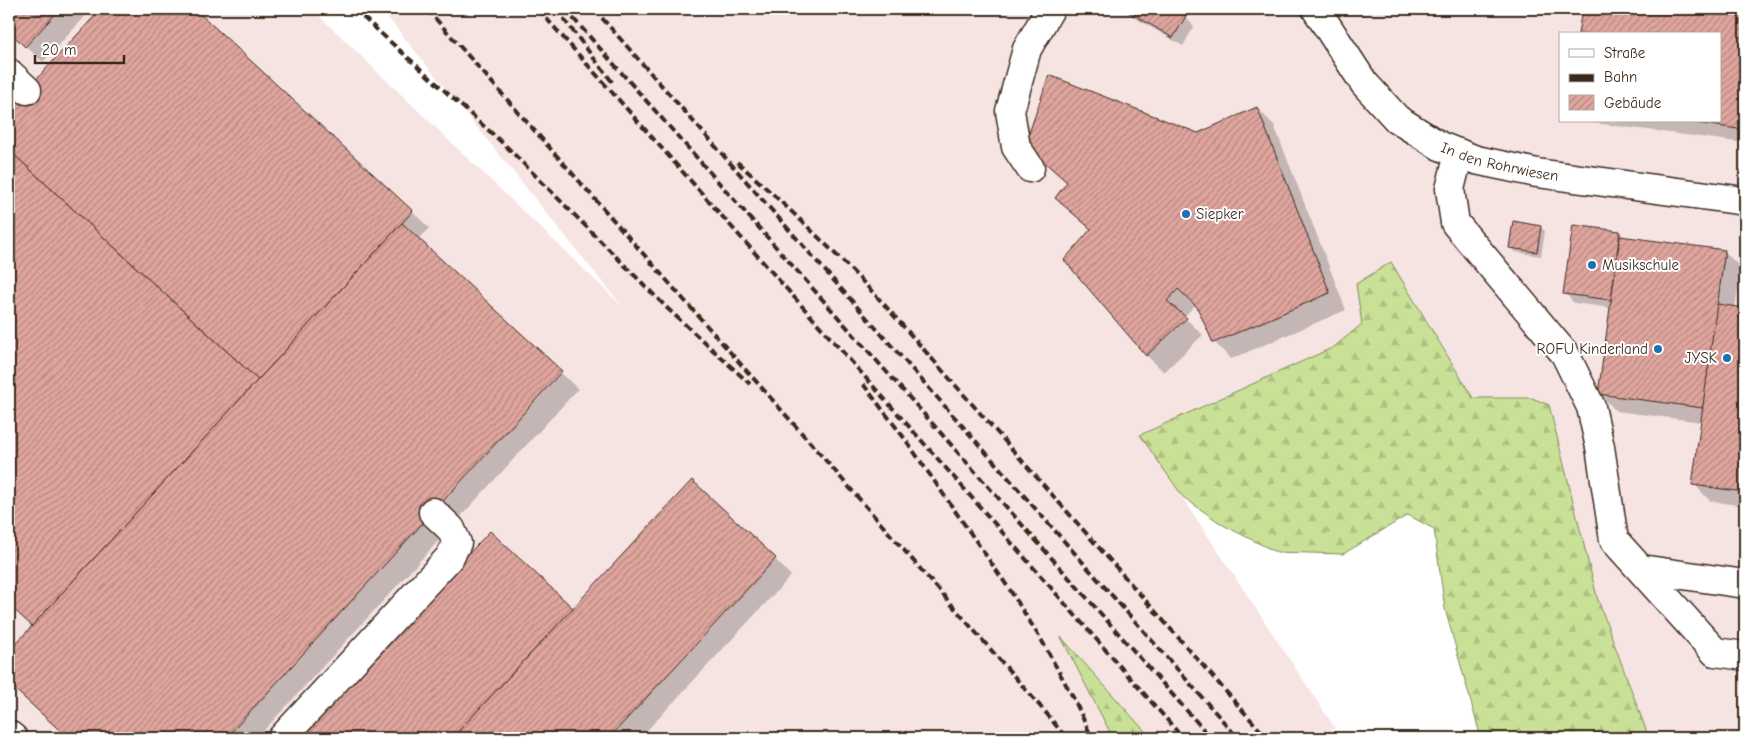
<svg xmlns="http://www.w3.org/2000/svg" width="1754" height="747" font-family="'Comic Neue',sans-serif">
  <defs>
    <pattern id="forest-firs" width="22" height="20" patternUnits="userSpaceOnUse" patternTransform="scale(1.25)"><rect width="22" height="20" fill="#c8e197"/><path d="M5 1l3.5 6h-7zM16 11l3.5 6h-7z" fill="#adc182"/></pattern>
    <pattern id="building-hatch" width="6" height="6" patternUnits="userSpaceOnUse" patternTransform="scale(1.25)"><rect width="6" height="6" fill="#dfa59e"/><path d="M-1 1l2-2M0 6l6-6M5 7l2-2" fill="none" stroke="#b68780"/></pattern>
  </defs>
  <rect width="100%" height="100%" fill="#fff"/>
  <filter id="ink" filterUnits="userSpaceOnUse"><feTurbulence type="fractalNoise" baseFrequency=".02" numOctaves="2"/><feDisplacementMap in="SourceGraphic" scale="10" xChannelSelector="R" yChannelSelector="G"/><feConvolveMatrix kernelMatrix="1 2 1 2 8 2 1 2 1" color-interpolation-filters="sRGB"/></filter>
  <g filter="url(#ink)">
    <path fill="#f5e4e2" fill-rule="evenodd" d="M9 9H312L622 306 381 9H1745V738H1649L1597 597 1532 398H1473L1391 262 1362 324 1334 347 1141 435 1335 728 1322 738H1151L1063 639 1113 738H9ZM1560 34H1720V121H1560Z"/>
    <g fill="url(#forest-firs)" stroke="#82865a">
      <polygon points="1391,262 1473,398 1532,398 1549,405 1597,597 1649,738 1481,738 1445,609 1434,529 1408,515 1343,554 1276,552 1223,525 1183,497 1140,435 1334,347 1362,324 1356,284"/>
      <polygon points="1061,637 1151,738 1113,738"/>
    </g>
    <g fill="#0003">
      <polygon points="9,9 92,9 43,62 9,31"/>
      <polygon points="103,9 193,9 412,211 429,228 418,240 578,389 257,738 68,738 9,683 9,653 33,627 9,604 9,111"/>
      <polygon points="898,9 912,9 908,15"/>
      <polygon points="1120,9 1171,9 1185,17 1194,26 1183,46"/>
      <polygon points="1583,9 1745,9 1745,143 1587,122 1720,121 1720,34 1580,34"/>
      <polygon points="1257,108 1274,125 1346,310 1231,359 1214,342 1200,309 1195,305 1184,317 1203,335 1164,372 1147,356 1066,260 1091,230 1057,198 1067,183 1026,145 1198,134"/>
      <polygon points="1540,227 1545,231 1541,256 1515,252 1510,247"/>
      <polygon points="1620,232 1625,238 1724,251 1741,268 1735,308 1745,309 1745,506 1710,501 1694,484 1702,422 1616,411 1600,394 1611,308 1574,303 1565,293"/>
      <polygon points="775,559 791,576 640,738 299,738 573,610"/>
    </g>
    <g fill="url(#building-hatch)" stroke="#3b2a1e">
      <polygon points="9,9 60,9 25,47 9,31"/>
      <polygon points="101,9 195,9 413,211 258,380 9,150 9,109"/>
      <polygon points="1124,9 1173,9 1186,16 1173,38"/>
      <polygon points="1582,9 1745,9 1745,130 1683,121 1720,121 1720,34 1578,34"/>
      <polygon points="1049,75 1198,133 1257,107 1330,293 1213,343 1197,307 1178,289 1167,301 1187,318 1146,356 1064,260 1091,229 1055,198 1067,182 1025,145"/>
      <polygon points="9,150 258,380 32,626 9,605"/>
      <polygon points="1513,221 1541,226 1537,252 1509,248"/>
      <polygon points="402,223 562,371 226,738 68,738 9,684 9,651"/>
      <polygon points="1573,225 1620,231 1611,300 1563,294"/>
      <polygon points="1620,236 1725,250 1703,408 1598,394"/>
      <polygon points="1717,304 1745,308 1745,492 1692,485"/>
      <polygon points="692,480 776,558 609,738 452,738"/>
      <polygon points="490,531 573,608 452,738 297,738"/>
    </g>
    <g fill="none" stroke-linecap="round" stroke-linejoin="round">
      <defs>
        <g id="minor">
          <path id="s1" d="M1316 9 1364 83 1397 119 1440 146 1476 160 1537 173 1745 201"/>
          <polyline points="9,73 27,90"/>
          <polyline points="1459,153 1450,189 1455,223 1565,354 1591,407 1600,447 1614,540 1715,652 1745,656"/>
          <polyline points="1030,168 1016,147 1010,111 1027,49 1050,9"/>
          <polyline points="1641,569 1745,584"/>
          <polyline points="9,735 13,738"/>
          <polyline points="282,738 449,558 457,543 451,529 433,512"/>
        </g>
      </defs>
      <use href="#minor" stroke="#3b2a1e" stroke-width="31"/>
      <use href="#minor" stroke="#fff" stroke-width="28"/>
      <g stroke="#3b2a1e" stroke-width="4" stroke-dasharray="8 4" stroke-linecap="butt">
        <polyline points="354,9 507,147 668,309 750,384"/>
        <polyline points="427,9 814,447 1047,714 1066,738"/>
        <polyline points="538,9 937,458 1183,738"/>
        <polyline points="556,9 613,83"/>
        <polyline points="565,9 1211,738"/>
        <polyline points="594,9 1238,738"/>
        <path d="M737 162C787 206 835 252 881 301L1267 738"/>
        <polyline points="863,384 905,439 1010,590 1042,641 1074,699 1092,738"/>
      </g>
    </g>
  </g>
  <g fill="#1f6fb2" stroke="#fff" stroke-width="2">
    <circle cx="1186" cy="214" r="5"/>
    <circle cx="1592" cy="265" r="5"/>
    <circle cx="1658" cy="349" r="5"/>
    <circle cx="1727" cy="358" r="5"/>
  </g>
  <g text-anchor="middle" dominant-baseline="central" stroke-width="4" stroke-linejoin="round" paint-order="stroke">
    <g font-size="15" fill="#3b2a1e" stroke="#fff">
      <text stroke="none"><textPath href="#s1" startOffset="250">In den Rohrwiesen</textPath></text>
    </g>
    <g font-size="15" fill="#3b2a1e" stroke="#fff" text-anchor="start">
      <text x="1196" y="214">Siepker</text>
      <text x="1602" y="265">Musikschule</text>
      <text x="1648" y="349" text-anchor="end">ROFU Kinderland</text>
      <text x="1717" y="358" text-anchor="end">JYSK</text>
    </g>
  </g>
  <rect width="1754" height="747" fill="none" stroke="#fff" stroke-width="30"/>
  <rect x="15" y="15" width="1724" height="717" fill="none" stroke="#3b2a1e" stroke-width="2" filter="url(#ink)"/>
  <rect x="1559" y="32" width="162" height="90" fill="#ffffff" stroke="#b1aaa5"/>
  <rect x="1569" y="49" width="25" height="8" fill="#ffffff" stroke="#b1aaa5"/>
  <text x="1604" y="58" font-size="15" fill="#3b2a1e">Straße</text>
  <rect x="1569" y="74" width="25" height="8" fill="#3b2a1e" stroke="#b1aaa5"/>
  <text x="1604" y="82" font-size="15" fill="#3b2a1e">Bahn</text>
  <rect x="1569" y="95" width="25" height="15" fill="url(#building-hatch)" stroke="#b1aaa5"/>
  <text x="1604" y="108" font-size="15" fill="#3b2a1e">Gebäude</text>
  <path d="M35 55v8h89v-8" fill="none" stroke="#3b2a1e" stroke-width="2.5"/>
  <text x="42" y="55" font-size="15" fill="#3b2a1e" stroke="#ffffff" stroke-width="4" paint-order="stroke">20 m</text>
</svg>
